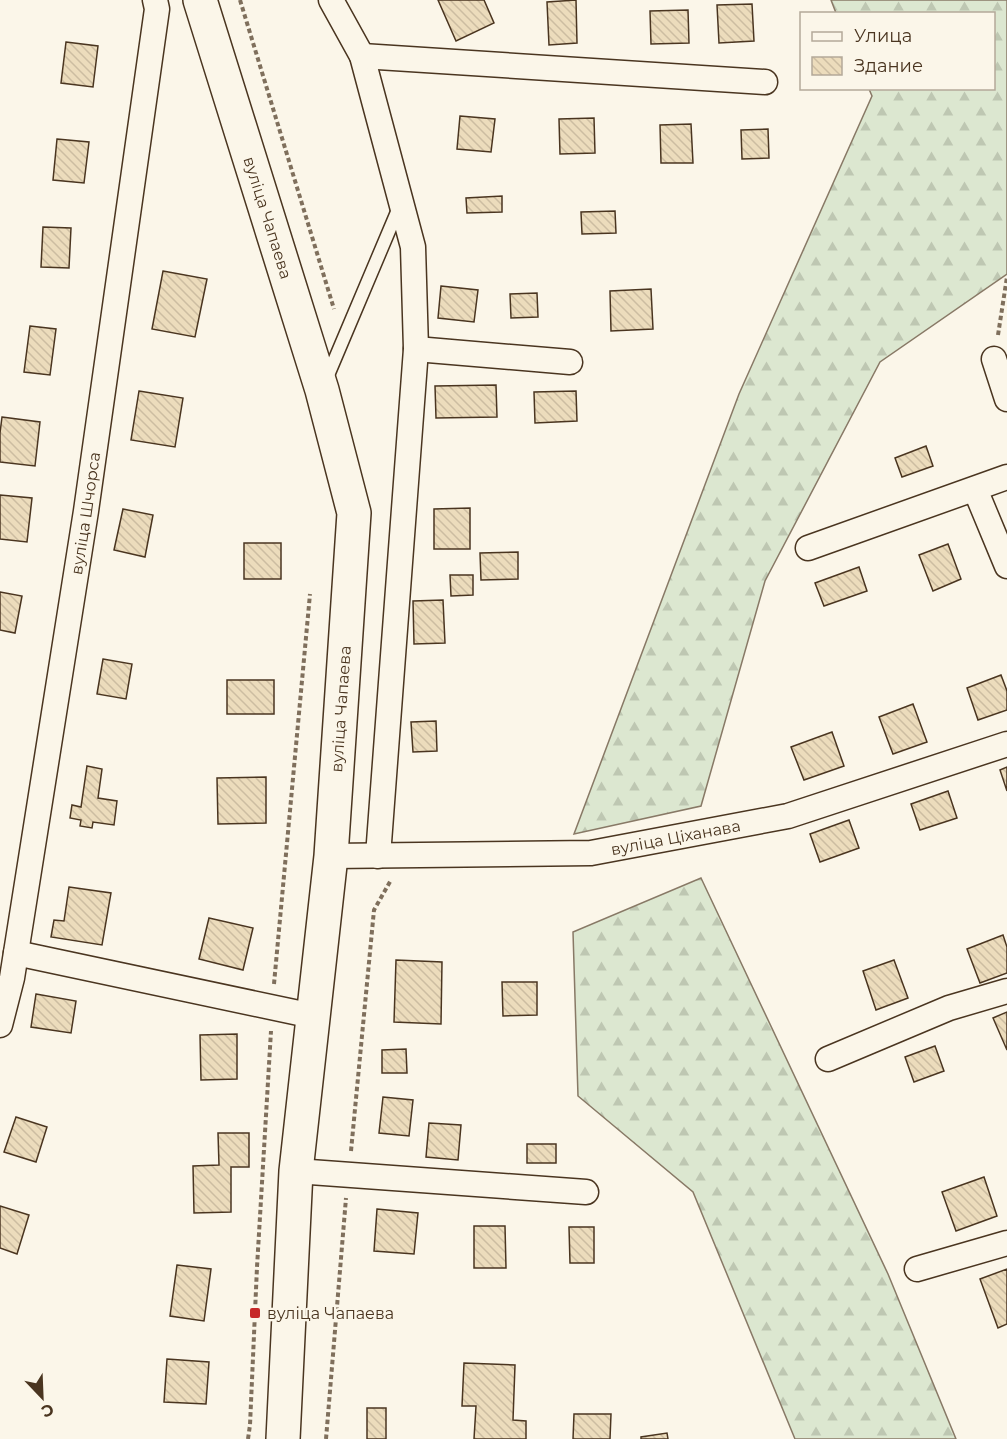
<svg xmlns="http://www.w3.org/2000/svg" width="1007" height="1439" font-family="Montserrat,sans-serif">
  <defs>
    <pattern id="forest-firs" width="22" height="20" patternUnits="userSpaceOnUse" patternTransform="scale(1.5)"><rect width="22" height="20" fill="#dce7d0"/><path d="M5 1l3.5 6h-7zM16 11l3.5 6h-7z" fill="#bec7b2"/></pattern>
    <pattern id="building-back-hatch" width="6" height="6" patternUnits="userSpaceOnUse" patternTransform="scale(1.5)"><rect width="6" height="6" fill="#ecdcbc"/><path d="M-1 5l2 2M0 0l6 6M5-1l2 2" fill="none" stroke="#ccbda1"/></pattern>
  </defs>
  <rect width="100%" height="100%" fill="#fbf6e9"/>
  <g fill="url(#forest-firs)" stroke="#887966" stroke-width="1.5">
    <polygon points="831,0 1007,0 1007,274 880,362 765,581 701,806 574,834 739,394 872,96 869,89 994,88 994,14 836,13"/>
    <polygon points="701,878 888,1274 956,1439 795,1439 693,1192 578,1096 573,932"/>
  </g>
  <g fill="url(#building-back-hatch)" stroke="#4a3520" stroke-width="1.5">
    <polygon points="438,0 484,0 494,23 456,41"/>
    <polygon points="576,0 577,43 549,45 547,2"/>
    <polygon points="752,4 754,41 719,43 717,5"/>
    <polygon points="688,10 689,43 651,44 650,11"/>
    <polygon points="66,42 98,46 93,87 61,83"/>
    <polygon points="460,116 495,119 491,152 457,149"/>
    <polygon points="594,118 595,153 560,154 559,119"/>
    <polygon points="691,124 693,163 661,163 660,125"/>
    <polygon points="768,129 769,158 742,159 741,130"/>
    <polygon points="57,139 89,142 84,183 53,180"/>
    <polygon points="502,196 502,212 467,213 466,198"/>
    <polygon points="615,211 616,233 582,234 581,212"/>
    <polygon points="43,227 71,228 69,268 41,267"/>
    <polygon points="163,271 207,279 195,337 152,329"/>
    <polygon points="441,286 478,290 474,322 438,318"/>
    <polygon points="651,289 653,329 611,331 610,291"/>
    <polygon points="537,293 538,317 511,318 510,294"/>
    <polygon points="30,326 56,329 50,375 24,372"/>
    <polygon points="496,385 497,417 436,418 435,386"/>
    <polygon points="139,391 183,398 175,447 131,440"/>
    <polygon points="576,391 577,421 535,423 534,392"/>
    <polygon points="2,417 40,422 35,466 0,462 0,433"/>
    <polygon points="926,446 933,466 902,477 895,458"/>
    <polygon points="0,495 32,498 27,542 0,539"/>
    <polygon points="470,508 470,549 434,549 434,509"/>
    <polygon points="123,509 153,515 145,557 114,550"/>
    <rect x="244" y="543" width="37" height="36"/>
    <polygon points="948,544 961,579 933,591 919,555"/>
    <polygon points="518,552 518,579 481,580 480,553"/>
    <polygon points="859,567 867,591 824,606 815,583"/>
    <polygon points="450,575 473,575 473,595 451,596"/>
    <polygon points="0,592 22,596 15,633 0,630"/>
    <polygon points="443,600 445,643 414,644 413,601"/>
    <polygon points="103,659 132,664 126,699 97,694"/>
    <polygon points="1001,675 1007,691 1007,710 978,720 967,688"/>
    <rect x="227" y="680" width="47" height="34"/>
    <polygon points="913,704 927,742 893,754 879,717"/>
    <polygon points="436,721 437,751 413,752 411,722"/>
    <polygon points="832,732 844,766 804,780 791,747"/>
    <polygon points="87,766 102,769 98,798 117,801 114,825 93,822 92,828 80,826 81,820 70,818 72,805 81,807"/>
    <polygon points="1007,767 1007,791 1000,770"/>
    <polygon points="266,777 266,823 218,824 217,778"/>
    <polygon points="948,791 957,818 920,830 911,804"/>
    <polygon points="849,820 859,848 820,862 810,834"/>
    <polygon points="69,887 111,893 102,945 51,937 54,920 64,921"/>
    <polygon points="209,918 253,928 243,970 199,959"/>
    <polygon points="1003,935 1007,947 1007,973 980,983 967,949"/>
    <polygon points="396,960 442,962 441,1024 394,1022"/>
    <polygon points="894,960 908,998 876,1010 863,971"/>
    <polygon points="502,982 537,982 537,1015 503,1016"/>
    <polygon points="36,994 76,1001 71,1033 31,1027"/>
    <polygon points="1007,1012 1007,1050 993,1018"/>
    <polygon points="237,1034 237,1079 201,1080 200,1035"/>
    <polygon points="935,1046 944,1071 914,1082 905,1057"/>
    <polygon points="406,1049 407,1073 382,1073 382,1050"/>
    <polygon points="383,1097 413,1100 409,1136 379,1133"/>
    <polygon points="16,1117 47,1127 36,1162 4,1152"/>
    <polygon points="429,1123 461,1125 458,1160 426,1157"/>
    <polygon points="218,1133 249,1133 249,1167 231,1167 231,1212 194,1213 193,1166 219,1165"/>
    <rect x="527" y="1144" width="29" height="19"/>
    <polygon points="984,1177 997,1216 956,1231 942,1192"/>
    <polygon points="0,1206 29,1215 17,1254 0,1248"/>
    <polygon points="377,1209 418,1213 414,1254 374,1251"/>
    <polygon points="474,1226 505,1226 506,1268 474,1268"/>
    <polygon points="569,1227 594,1227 594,1263 570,1263"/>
    <polygon points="177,1265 211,1269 204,1321 170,1316"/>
    <polygon points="1007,1269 1007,1324 998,1328 980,1279"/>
    <polygon points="167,1359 209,1362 206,1404 164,1402"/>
    <polygon points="464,1363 515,1365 513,1420 526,1421 526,1439 474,1439 476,1406 462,1406"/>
    <rect x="367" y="1408" width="19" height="31"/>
    <polygon points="574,1414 611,1414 610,1439 573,1439"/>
    <polygon points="667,1433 668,1439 641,1439 641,1437"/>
  </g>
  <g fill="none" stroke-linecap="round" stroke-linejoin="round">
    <defs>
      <polyline id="lane" points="326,380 400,205"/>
      <g id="street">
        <polyline points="331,0 362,56 413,247 416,349 378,856"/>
        <polyline points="362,56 765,82"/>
        <polyline points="416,349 570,362"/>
        <polyline points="994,359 1007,399"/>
        <polyline points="975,489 1007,566"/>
        <polyline points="808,548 1007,477"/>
        <path id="s1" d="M331 856 591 853 788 816 1007 744"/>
        <polyline points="16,953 313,1016"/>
        <path id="s2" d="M0 1025 12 978 86 511 157 9 155 0"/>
        <polyline points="828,1059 949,1008 1007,991"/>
        <polyline points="296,1171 586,1192"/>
        <polyline points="917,1269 1007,1243"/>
      </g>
      <g id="secondary">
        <path id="s3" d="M200 0 322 390 354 513 331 856 296 1171 283 1439"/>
      </g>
    </defs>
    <use href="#lane" stroke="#4a3520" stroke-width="15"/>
    <use href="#street" stroke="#4a3520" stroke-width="27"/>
    <use href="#secondary" stroke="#4a3520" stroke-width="36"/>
    <g stroke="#7f6f5c" stroke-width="4" stroke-dasharray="4.5 3" stroke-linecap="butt">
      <polyline points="240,0 334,309"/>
      <polyline points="998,335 1007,277"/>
      <polyline points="274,984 310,594"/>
      <polyline points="351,1151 374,910 391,880"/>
      <polyline points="248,1439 250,1425 257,1267 271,1031"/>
      <polyline points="326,1439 346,1198"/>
    </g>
    <use href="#lane" stroke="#fbf6e9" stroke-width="12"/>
    <use href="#street" stroke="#fbf6e9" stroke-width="24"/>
    <use href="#secondary" stroke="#fbf6e9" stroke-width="33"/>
  </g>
  <rect fill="#c62828" stroke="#fbf6e9" stroke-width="2" x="249" y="1307" width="12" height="12" rx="3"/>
  <g text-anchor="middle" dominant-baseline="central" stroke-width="4.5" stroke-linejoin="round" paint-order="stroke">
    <g font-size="16" fill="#4a3520" stroke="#fbf6e9">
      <text stroke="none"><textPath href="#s3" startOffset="228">вуліца Чапаева</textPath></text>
      <text stroke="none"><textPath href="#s2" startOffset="519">вуліца Шчорса</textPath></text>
      <text transform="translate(341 709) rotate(-86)">вуліца Чапаева</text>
      <text stroke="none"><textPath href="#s1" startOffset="346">вуліца Ціханава</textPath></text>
    </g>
    <g font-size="16" fill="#4a3520" stroke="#fbf6e9" text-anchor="start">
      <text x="267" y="1313">вуліца Чапаева</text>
    </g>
  </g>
  <rect x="800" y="12" width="195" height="78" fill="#fbf6e9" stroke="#b4a999" stroke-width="1.5"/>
  <rect x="812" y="32" width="30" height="9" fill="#fbf6e9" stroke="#b4a999" stroke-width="1.5"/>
  <text x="854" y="42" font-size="18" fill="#4a3520">Улица</text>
  <rect x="812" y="57" width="30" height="18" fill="url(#building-back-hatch)" stroke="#b4a999" stroke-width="1.5"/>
  <text x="854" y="72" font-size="18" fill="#4a3520">Здание</text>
  <g transform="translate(42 1397) rotate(157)" stroke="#fbf6e9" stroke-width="4.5" paint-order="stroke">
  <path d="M0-4.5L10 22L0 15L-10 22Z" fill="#4a3520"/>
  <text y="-9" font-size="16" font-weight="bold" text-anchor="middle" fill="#4a3520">С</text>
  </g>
</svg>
